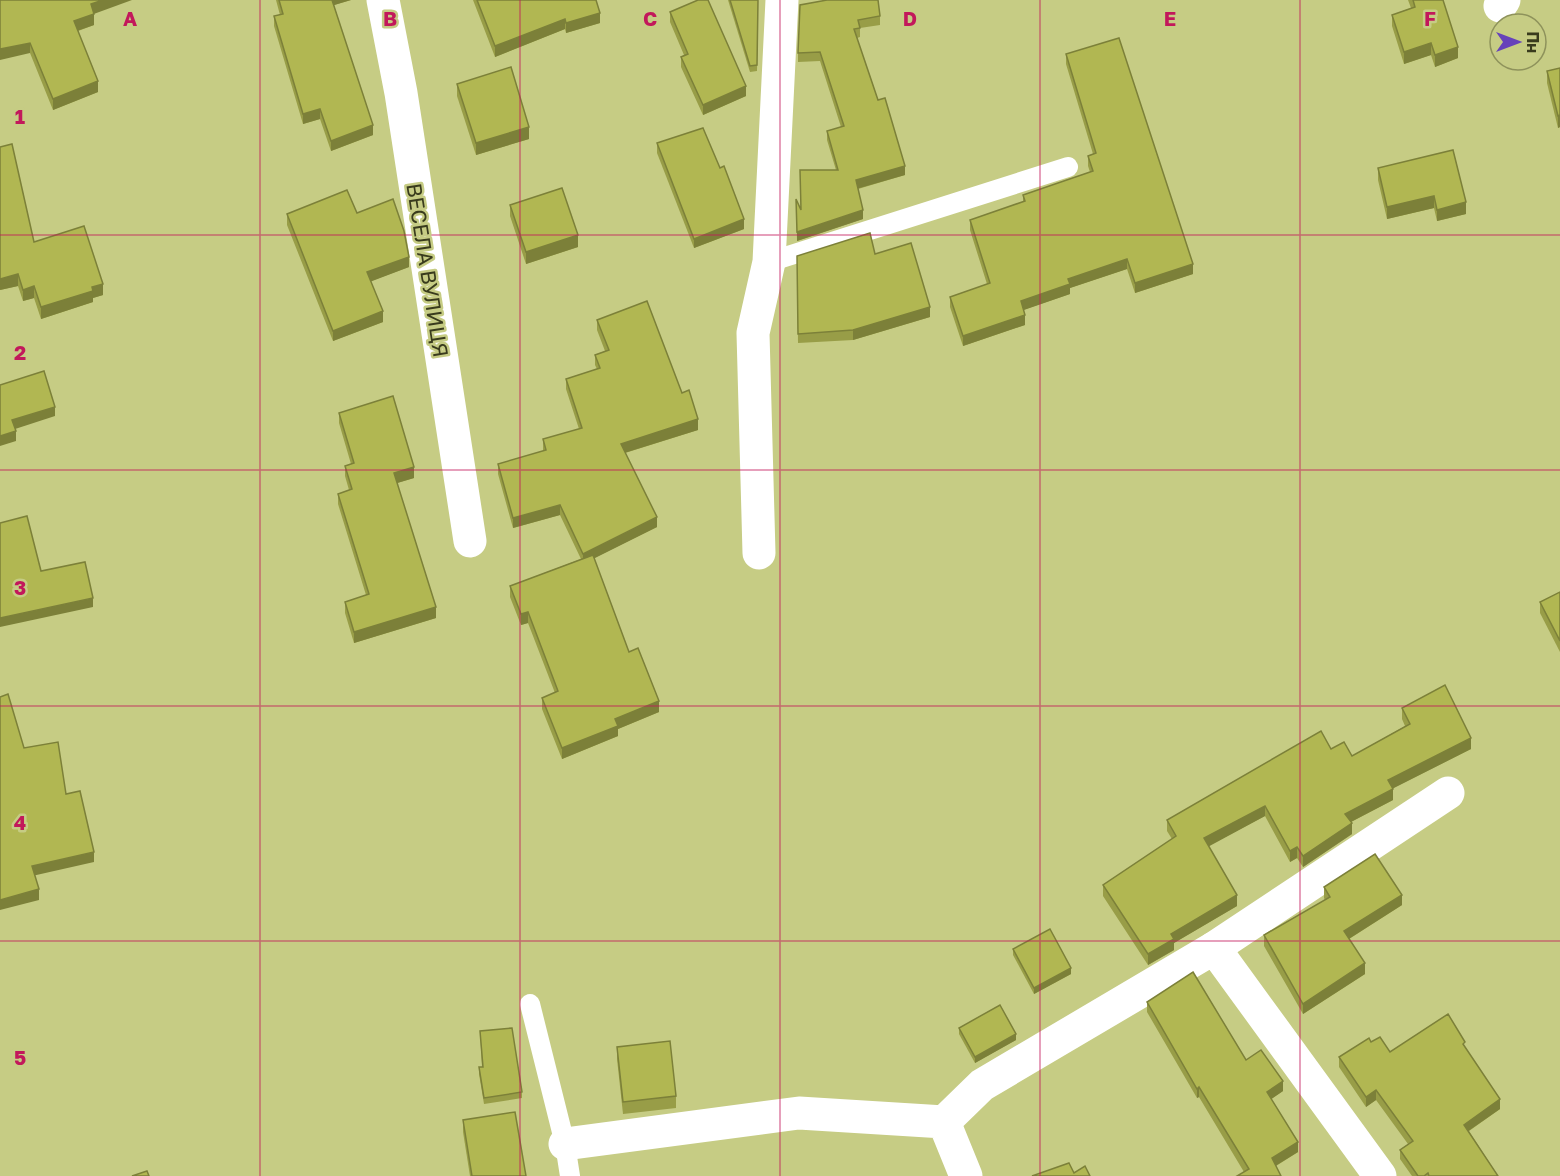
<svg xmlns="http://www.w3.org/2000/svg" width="1560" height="1176" font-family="'Golos Text',sans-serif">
  <rect width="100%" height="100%" fill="#c6cc84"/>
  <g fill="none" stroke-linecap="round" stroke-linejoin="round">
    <g stroke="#fff" stroke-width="20">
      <polyline points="769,262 1068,167"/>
      <polyline points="530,1004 565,1144 570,1176"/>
    </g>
    <g stroke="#fff" stroke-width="33">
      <polyline points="383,0 401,93 470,541"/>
      <polyline points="1500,6 1504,0"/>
      <polyline points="759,553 753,333 769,262 782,0"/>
      <polyline points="1214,948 1448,793"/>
      <polyline points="944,1122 982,1085 1214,948 1380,1176"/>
      <polyline points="565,1144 799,1113 944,1122 966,1176"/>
    </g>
  </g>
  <g fill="#989d47">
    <polygon points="0,0 94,14 94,25 78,31 98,92 53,110 30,53"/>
    <polygon points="276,0 351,0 334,5 373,135 331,151 320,119 303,124 274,26 274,16 280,15"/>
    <polygon points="473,0 596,0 600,23 566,33 565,29 495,57"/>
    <polygon points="728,0 758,0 757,71 750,72"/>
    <polygon points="824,0 878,0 880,16 880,25 860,28 860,37 857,38 878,100 905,175 858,189 863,219 797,241 796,199 801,209 836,170 827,140 827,131 841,127 820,61 798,62 798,53"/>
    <polygon points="1408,0 1443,0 1458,58 1435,67 1431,55 1404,64 1392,26 1392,15 1411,8"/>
    <polygon points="670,12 746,96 703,115 681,67 681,57 684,55 670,22"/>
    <polygon points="1066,54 1193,274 1135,293 1127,269 1070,288 1070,294 1023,310 1025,325 963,346 950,307 950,297 987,284 970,230 970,220 1023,202 1023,195 1090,172 1088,166 1088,156 1093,154 1066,64"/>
    <polygon points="1560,68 1560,127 1558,128 1547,83 1547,71"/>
    <polygon points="457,84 529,139 476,155 457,96"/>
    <polygon points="657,143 744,229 694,248 657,153"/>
    <polygon points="1378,168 1466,214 1437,221 1434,208 1387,219 1378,180"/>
    <polygon points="510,205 578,247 526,264 510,216"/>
    <polygon points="357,213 409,267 371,281 383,322 333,341 287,225 287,214"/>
    <polygon points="34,242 103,295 93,298 93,302 41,319 34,298 23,301 18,286 0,290"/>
    <polygon points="875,254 930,317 853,340 798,343 797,256"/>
    <polygon points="597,320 682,393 698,430 625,453 657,527 594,558 629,652 659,712 618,729 618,736 562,759 542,709 542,698 555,693 528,623 521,625 510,597 510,586 581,559 560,515 513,528 498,474 498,464 543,451 543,439 579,429 566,389 566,379 597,369 595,365 595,355 605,351 597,330"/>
    <polygon points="339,413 414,478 397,483 436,618 354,643 345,613 345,602 366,595 338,504 338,494 349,490 345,476 345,466 351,464 339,423"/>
    <polygon points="1560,592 1560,652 1540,613 1540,602"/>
    <polygon points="1402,708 1471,749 1393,788 1393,800 1351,822 1352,834 1303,867 1297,858 1290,862 1265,816 1208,846 1237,906 1174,943 1174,950 1148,965 1103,896 1103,885 1172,839 1167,831 1167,820 1352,756 1405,726 1402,719"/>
    <polygon points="1324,887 1402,905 1349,939 1365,974 1303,1014 1264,946 1264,935 1325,900 1324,898"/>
    <polygon points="1013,949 1071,974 1034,994 1013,955"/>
    <polygon points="1147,1002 1246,1060 1283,1091 1271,1099 1298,1152 1276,1166 1244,1172 1199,1097 1197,1098 1147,1012"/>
    <polygon points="959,1028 1016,1040 975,1063 959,1034"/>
    <polygon points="480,1031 522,1092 522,1098 484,1104 479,1074 479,1067 482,1067"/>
    <polygon points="1371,1042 1390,1052 1465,1048 1500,1109 1469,1131 1498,1176 1412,1176 1400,1159 1400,1150 1408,1144 1376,1100 1366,1107 1339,1067 1339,1057"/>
    <polygon points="617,1047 676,1096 676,1108 623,1114 617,1059"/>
    <polygon points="463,1120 526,1176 470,1176 463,1132"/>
  </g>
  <g fill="#7c8039">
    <polygon points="103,0 132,0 91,15 91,4"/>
    <polygon points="331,0 351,0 331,6"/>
    <polygon points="600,13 600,23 566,33 566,23"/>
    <polygon points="94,14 94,25 74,32 74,21"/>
    <polygon points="565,19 565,29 495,57 495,46"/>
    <polygon points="30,43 30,53 0,60 0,49"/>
    <polygon points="1431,43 1431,55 1404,64 1404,52"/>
    <polygon points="1458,47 1458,58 1435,67 1435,55"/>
    <polygon points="98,81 98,92 53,110 53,99"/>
    <polygon points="746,86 746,96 703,115 703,105"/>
    <polygon points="320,109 320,119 303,124 303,114"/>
    <polygon points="1560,115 1560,127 1558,128 1558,116"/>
    <polygon points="373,125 373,135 331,151 331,141"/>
    <polygon points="529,127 529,139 476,155 476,143"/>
    <polygon points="905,166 905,175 856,189 856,180"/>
    <polygon points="1434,196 1434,208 1387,219 1387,207"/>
    <polygon points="1466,202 1466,214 1437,221 1437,210"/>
    <polygon points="863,210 863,219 797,241 797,232"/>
    <polygon points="744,219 744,229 694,248 694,239"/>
    <polygon points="578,235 578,247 526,264 526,252"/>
    <polygon points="409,257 409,267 367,283 367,272"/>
    <polygon points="1127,259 1127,269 1070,288 1070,294 1021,311 1021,301 1068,279"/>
    <polygon points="1193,264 1193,274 1135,293 1135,283"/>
    <polygon points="18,274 18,286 0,290 0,279"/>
    <polygon points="103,284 103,295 93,298 93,302 41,319 41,307 92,287"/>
    <polygon points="34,286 34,298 23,301 23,290"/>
    <polygon points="930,307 930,317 853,340 853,330"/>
    <polygon points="383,311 383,322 333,341 333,331"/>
    <polygon points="1025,315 1025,325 963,346 963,336"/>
    <polygon points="55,407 55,416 12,430 12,420"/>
    <polygon points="698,419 698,430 621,454 621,444"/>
    <polygon points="16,431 16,441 0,446 0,436"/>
    <polygon points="414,467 414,478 394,484 394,473"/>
    <polygon points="560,505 560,515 513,528 513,518"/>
    <polygon points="657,517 657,527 583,564 583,554"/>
    <polygon points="93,598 93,607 0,627 0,618"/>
    <polygon points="436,607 436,618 354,643 354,632"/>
    <polygon points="528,612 528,623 521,625 521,614"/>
    <polygon points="659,701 659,712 618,729 618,736 562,759 562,748 615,719"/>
    <polygon points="1471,738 1471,749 1388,791 1388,780"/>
    <polygon points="1393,789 1393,800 1345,825 1345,814"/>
    <polygon points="1265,806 1265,816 1204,849 1204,838"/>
    <polygon points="1352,823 1352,834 1303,867 1303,856"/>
    <polygon points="1297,847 1297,858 1290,862 1290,851"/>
    <polygon points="94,852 94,862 32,876 32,866"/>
    <polygon points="39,889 39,900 0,910 0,900"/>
    <polygon points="1237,895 1237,906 1174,943 1174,950 1148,965 1148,954 1171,934"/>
    <polygon points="1402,895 1402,905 1344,942 1344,931"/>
    <polygon points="1365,963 1365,974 1303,1014 1303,1004"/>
    <polygon points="1071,968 1071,974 1034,994 1034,988"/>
    <polygon points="1016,1034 1016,1040 975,1063 975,1057"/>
    <polygon points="1283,1081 1283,1091 1267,1102 1267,1092"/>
    <polygon points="1199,1087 1199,1097 1197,1098 1197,1089"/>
    <polygon points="1376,1090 1376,1100 1366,1107 1366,1097"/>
    <polygon points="1500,1099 1500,1109 1464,1134 1464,1125"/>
    <polygon points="1298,1142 1298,1152 1272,1168 1272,1158"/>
  </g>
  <g fill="#b1b752" stroke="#7c8039" stroke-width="1.5">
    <polygon points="0,0 103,0 91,4 94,14 74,21 98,81 53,99 30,43 0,49"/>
    <polygon points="279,0 332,0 373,125 331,141 320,109 303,114 274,16 283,14"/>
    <polygon points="477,0 596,0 600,13 566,23 565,19 495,46"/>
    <polygon points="698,0 708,0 746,86 703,105 681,57 688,54 670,12"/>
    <polygon points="730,0 758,0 757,65 750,66"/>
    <polygon points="827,0 878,0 880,16 858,20 860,28 854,29 878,100 885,98 905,166 856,180 863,210 797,232 796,199 801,210 800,170 838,170 827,131 844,126 820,52 798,53 800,5"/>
    <polygon points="1413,0 1443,0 1458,47 1435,55 1431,43 1404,52 1392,15 1415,7"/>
    <polygon points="1119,38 1193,264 1135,283 1127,259 1068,279 1070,284 1021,301 1025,315 963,336 950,297 990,283 970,220 1025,201 1023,195 1093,171 1088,156 1096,153 1066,54"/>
    <polygon points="511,67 529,127 476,143 457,84"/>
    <polygon points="1560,68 1560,115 1558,116 1547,71"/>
    <polygon points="703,128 720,168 724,166 744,219 694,239 657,143"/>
    <polygon points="12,144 34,242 84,226 103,284 92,287 93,291 41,307 34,286 23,290 18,274 0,279 0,147"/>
    <polygon points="1453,150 1466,202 1437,210 1434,196 1387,207 1378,168"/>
    <polygon points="562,188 578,235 526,252 510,205"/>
    <polygon points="347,190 357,213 393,199 404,231 409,257 367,272 383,311 333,331 287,214"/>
    <polygon points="870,233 875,254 911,243 930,307 853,330 798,334 797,256"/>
    <polygon points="647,301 682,393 689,390 698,419 621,444 657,517 583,554 560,505 513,518 498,464 546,450 543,439 582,428 566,379 600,368 595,355 609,350 597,320"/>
    <polygon points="44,371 55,407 12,420 16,431 0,436 0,385"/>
    <polygon points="393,396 414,467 394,473 436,607 354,632 345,602 369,594 338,494 352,489 345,466 354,463 339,413"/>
    <polygon points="27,516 41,571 85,562 93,598 0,618 0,523"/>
    <polygon points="593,555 629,652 638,648 659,701 615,719 618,726 562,748 542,698 558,691 528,612 521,614 510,586"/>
    <polygon points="1560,592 1560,641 1540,602"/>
    <polygon points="1445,685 1471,738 1388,780 1393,789 1345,814 1352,823 1303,856 1297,847 1290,851 1265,806 1204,838 1237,895 1171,934 1174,939 1148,954 1103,885 1176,836 1167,820 1321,731 1331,749 1344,742 1352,756 1410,724 1402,708"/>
    <polygon points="8,694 24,748 58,742 66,794 80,791 94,852 32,866 39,889 0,900 0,697"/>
    <polygon points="1375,854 1402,895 1344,931 1365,963 1303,1004 1264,935 1330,897 1324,887"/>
    <polygon points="1050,929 1071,968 1034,988 1013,949"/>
    <polygon points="1193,972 1246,1060 1261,1050 1283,1081 1267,1092 1298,1142 1272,1158 1281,1176 1237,1176 1249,1169 1199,1087 1197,1089 1147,1002"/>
    <polygon points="1000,1005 1016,1034 975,1057 959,1028"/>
    <polygon points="1448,1014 1465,1042 1463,1044 1500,1099 1464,1125 1498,1176 1429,1176 1428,1173 1424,1176 1418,1176 1400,1150 1413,1141 1376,1090 1366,1097 1339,1057 1369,1038 1371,1042 1380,1037 1390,1052"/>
    <polygon points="512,1028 522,1092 484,1098 479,1067 483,1067 480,1031"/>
    <polygon points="670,1041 676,1096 623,1102 617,1047"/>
    <polygon points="515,1112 526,1176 472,1176 463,1120"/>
    <polygon points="1069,1163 1074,1173 1085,1166 1090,1176 1032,1176"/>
    <polygon points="147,1171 149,1176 132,1176"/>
  </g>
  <path fill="none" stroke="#c2185b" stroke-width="1.5" stroke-opacity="0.55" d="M260 0V1176M520 0V1176M780 0V1176M1040 0V1176M1300 0V1176M0 235H1560M0 470H1560M0 706H1560M0 941H1560"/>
  <g text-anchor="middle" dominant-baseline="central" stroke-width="5" stroke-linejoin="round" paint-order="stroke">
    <g font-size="21" fill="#393b1d" stroke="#c6cc84">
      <text transform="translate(428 270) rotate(81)">ВЕСЕЛА ВУЛИЦЯ</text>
    </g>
  </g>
  <g font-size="20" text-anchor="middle" font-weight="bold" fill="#c2185b" stroke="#c6cc84" stroke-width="5" stroke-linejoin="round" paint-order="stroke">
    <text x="130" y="26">A</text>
    <text x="390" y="26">B</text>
    <text x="650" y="26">C</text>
    <text x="910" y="26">D</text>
    <text x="1170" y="26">E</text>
    <text x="1430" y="26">F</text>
    <text x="20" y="124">1</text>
    <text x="20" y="360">2</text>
    <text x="20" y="595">3</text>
    <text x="20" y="830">4</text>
    <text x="20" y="1065">5</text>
  </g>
  <g transform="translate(1518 42) rotate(90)"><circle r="28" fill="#c6cc84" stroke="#8e925b" stroke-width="1.5"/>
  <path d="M0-4.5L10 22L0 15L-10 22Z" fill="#6642ba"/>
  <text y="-9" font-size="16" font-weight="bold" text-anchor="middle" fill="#393b1d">Пн</text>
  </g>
</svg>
